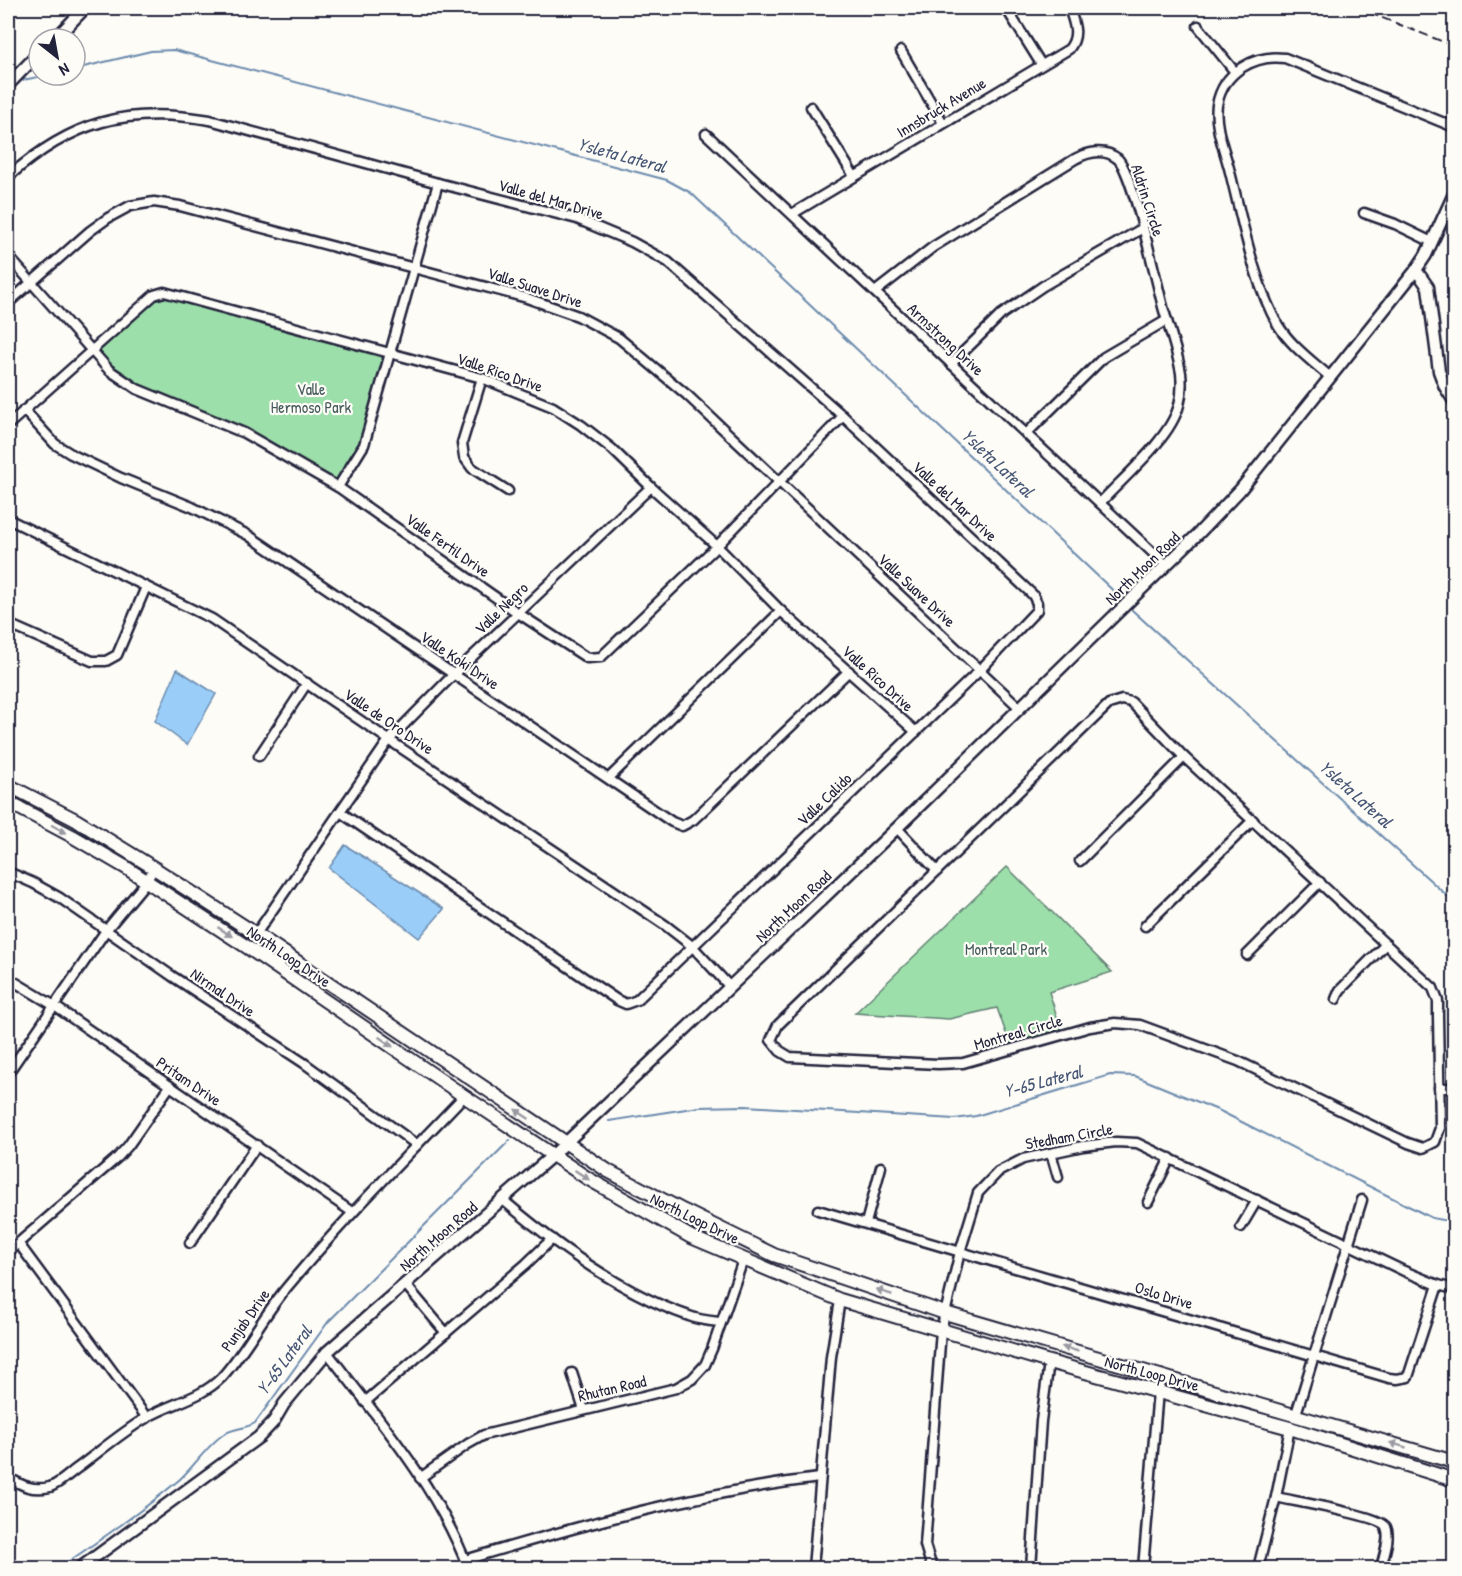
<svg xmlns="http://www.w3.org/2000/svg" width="1462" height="1576" font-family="'Patrick Hand',sans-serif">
  <rect width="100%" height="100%" fill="#fdfcf7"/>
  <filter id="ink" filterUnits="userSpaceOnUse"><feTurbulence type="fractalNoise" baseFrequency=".0167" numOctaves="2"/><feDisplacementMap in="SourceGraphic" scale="12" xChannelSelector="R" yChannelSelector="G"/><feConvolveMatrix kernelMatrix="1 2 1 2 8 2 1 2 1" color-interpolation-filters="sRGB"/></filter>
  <g filter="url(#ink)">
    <g fill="#9ddfaa" stroke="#608072" stroke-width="1.5">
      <polygon points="164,292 391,355 364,445 338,487 244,433 137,389 92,351 154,295"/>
      <polygon points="1007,867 1112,972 1049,992 1063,1035 1012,1050 997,1008 949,1019 855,1013"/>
    </g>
    <g fill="#9acef8" stroke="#6a89ac" stroke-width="1.5">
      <polygon points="177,669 216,694 187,745 155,721"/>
      <polygon points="345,845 444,909 419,938 329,868"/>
    </g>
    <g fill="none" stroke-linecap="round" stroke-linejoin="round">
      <g stroke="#6a89ac" stroke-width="2">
        <polyline points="75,69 151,51 174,50 667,180 691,193 1122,599"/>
        <polyline points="18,81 48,75"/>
        <polyline points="1132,610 1454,902"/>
        <polyline points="609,1121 699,1107 745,1106 954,1119 976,1116 1110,1075 1135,1076 1220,1111 1432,1218 1454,1222"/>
        <path d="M59 1568C100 1540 141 1512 179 1480 195 1466 207 1445 224 1434 234 1428 245 1429 255 1423L328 1322 510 1140"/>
      </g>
      <defs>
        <g id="minor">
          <polyline points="1006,8 1041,64"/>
          <polyline points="1198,26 1235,72"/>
          <polyline points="901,51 943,123"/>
          <polyline points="811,107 854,176"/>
          <polyline points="706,134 1166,565"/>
          <path d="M8 177C72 121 126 106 210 120L438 183 577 219 632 242 668 262 843 416 1033 595 1037 603V610L980 670 637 1000 626 1004 617 1000 340 812"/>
          <polyline points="1364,213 1395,224 1432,242"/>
          <path d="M792 214 1069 49C1080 35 1074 23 1069 8"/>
          <polyline points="8,256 109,370 137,389 244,433 338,487 518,613 587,658 601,657 717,546 843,416"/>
          <path d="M875 292 933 247 1075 159C1088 152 1105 148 1118 159 1133 174 1156 280 1163 307 1169 329 1177 350 1181 373 1182 383 1182 394 1179 405 1171 438 1123 478 1100 503"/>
          <polyline points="8,303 90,231 108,218 130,206 154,202 180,206 527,298 578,316 619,338 687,395 1020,708"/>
          <polyline points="951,364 1002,314 1043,286 1143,228"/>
          <path d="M1330 377C1312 361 1291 346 1278 325 1254 284 1242 219 1230 172 1225 151 1214 127 1217 105 1223 72 1254 54 1285 58L1454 127"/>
          <polyline points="482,378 462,443 464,457 472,468 508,491"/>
          <polyline points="24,410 55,444 71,454 121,478 192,507 248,535 672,822 682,826 693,820 849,671"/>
          <polyline points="8,425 154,295 164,292 482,378 553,407 581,425 612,449 651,487 717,546 781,611 916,732"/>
          <polyline points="1026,434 1104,357 1167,320"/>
          <polyline points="338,487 364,445 438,183"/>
          <polyline points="8,519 212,619 389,740 665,925 692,946 730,987"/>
          <polyline points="8,624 92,661 106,661 117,655 146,587"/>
          <polygon points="1122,700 1131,702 1184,757 1433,988 1438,1001 1438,1016 1440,1128 1435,1142 1423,1148 1408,1143 1238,1061 1140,1025 1115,1023 1090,1027 963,1063 938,1064 790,1057 780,1051 771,1040 778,1025 1109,704"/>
          <polyline points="259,756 307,683"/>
          <polyline points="609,778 781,611"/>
          <polyline points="897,828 937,871"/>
          <polyline points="1080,861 1184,757"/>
          <polyline points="8,872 33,883 60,898 172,976 304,1063 417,1145"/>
          <polyline points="1145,926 1253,820"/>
          <polyline points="256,934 389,740 454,674 651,487"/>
          <polyline points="1247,955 1320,882"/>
          <polyline points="8,978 53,1005 352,1212"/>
          <polyline points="1336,999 1340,990 1386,944"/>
          <polyline points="8,1073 107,929 146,882 154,868"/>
          <polyline points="1439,1088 1454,1088"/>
          <polyline points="1051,1153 1058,1177"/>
          <path d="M503 1200C557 1246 621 1293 689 1316 699 1320 710 1321 720 1322"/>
          <polyline points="1148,1202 1170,1158"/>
          <polyline points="818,1210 1389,1378 1397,1379 1408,1377 1438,1285"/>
          <polyline points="866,1223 881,1167"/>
          <polyline points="1241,1227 1257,1200"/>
          <polyline points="190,1243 257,1145"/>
          <polyline points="19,1244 147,1418"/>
          <polyline points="8,1252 118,1157 128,1146 170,1086"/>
          <polyline points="405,1284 446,1333"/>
          <path d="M327 1352C379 1419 438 1488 468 1568"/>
          <polyline points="572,1373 584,1410"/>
          <polyline points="365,1402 526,1264 552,1239"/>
          <polyline points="1296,1414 1362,1200"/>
          <path d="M8 1477C22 1486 33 1491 50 1487 59 1484 68 1475 76 1469 99 1452 121 1433 146 1418 171 1403 200 1399 221 1378 245 1352 264 1314 288 1286 343 1220 404 1159 464 1096"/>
          <polyline points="420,1478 468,1444 484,1435 676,1388 692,1379 705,1365 712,1349 743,1260"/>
          <path d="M1276 1497C1292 1501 1382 1516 1386 1527 1391 1538 1383 1557 1381 1568"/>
          <path d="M465 1560C581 1525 699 1492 819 1478"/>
          <polyline points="813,1568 831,1357 840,1300"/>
          <polyline points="932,1568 925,1545 941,1330 960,1252 978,1193 998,1172 1023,1159 1083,1146 1116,1142 1137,1143 1404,1271 1438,1285 1454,1289"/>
          <polyline points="1031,1568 1041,1421 1049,1362"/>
          <polyline points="1143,1568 1158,1391 1162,1375"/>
          <polyline points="1258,1568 1276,1497 1290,1428"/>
          <polyline points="1454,1568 1454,1564"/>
        </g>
        <g id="tertiary">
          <polyline points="55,39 85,8"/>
          <polyline points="8,85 39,53"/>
          <polyline points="1416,270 1428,287 1439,371 1445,387 1454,401"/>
          <polyline points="80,1568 259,1437 274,1421 284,1404 327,1352 553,1155 897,828 1198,534 1240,490 1416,270 1426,255 1454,194"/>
        </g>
        <g id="secondary">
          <polyline points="8,785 76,820 154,868 256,934 608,1171 684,1211 774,1255 945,1313 1454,1462"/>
          <polyline points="8,802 72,836 125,867 247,947 464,1096 587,1178 691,1237 840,1300 1049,1362 1290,1428 1454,1480"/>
        </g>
      </defs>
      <use href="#minor" stroke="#22223b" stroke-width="13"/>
      <use href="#tertiary" stroke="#22223b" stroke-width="15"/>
      <use href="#secondary" stroke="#22223b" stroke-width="16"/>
      <use href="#minor" stroke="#fdfcf7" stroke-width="8"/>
      <use href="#tertiary" stroke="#fdfcf7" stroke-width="10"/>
      <use href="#secondary" stroke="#fdfcf7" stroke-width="12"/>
      <polyline stroke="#22223b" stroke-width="2" stroke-dasharray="9 4.5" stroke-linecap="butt" points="1357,8 1454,46"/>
    </g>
    <defs><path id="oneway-solid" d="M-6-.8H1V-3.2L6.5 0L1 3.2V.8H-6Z" transform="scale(1.5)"/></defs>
    <g fill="#9a9aa2">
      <use href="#oneway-solid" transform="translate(59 829) rotate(28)"/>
      <use href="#oneway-solid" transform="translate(225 932) rotate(33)"/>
      <use href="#oneway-solid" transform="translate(386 1042) rotate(35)"/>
      <use href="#oneway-solid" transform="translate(522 1114) rotate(-146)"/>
      <use href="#oneway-solid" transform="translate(582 1175) rotate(34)"/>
      <use href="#oneway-solid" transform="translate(884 1292) rotate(-161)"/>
      <use href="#oneway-solid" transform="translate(1070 1349) rotate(-164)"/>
      <use href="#oneway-solid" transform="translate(1398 1445) rotate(-163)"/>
    </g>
  </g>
  <g text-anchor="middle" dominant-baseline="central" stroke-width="4.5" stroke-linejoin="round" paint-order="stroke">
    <g font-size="16" fill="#22223b" stroke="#fdfcf7">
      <text transform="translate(941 107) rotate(-31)">Innsbruck Avenue</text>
      <text transform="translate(551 199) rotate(16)">Valle del Mar Drive</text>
      <text transform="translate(1148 200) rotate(72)">Aldrin Circle</text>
      <text transform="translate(535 287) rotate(18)">Valle Suave Drive</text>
      <text transform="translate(946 339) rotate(43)">Armstrong Drive</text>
      <text transform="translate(500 372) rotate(19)">Valle Rico Drive</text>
      <text transform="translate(955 501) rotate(43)">Valle del Mar Drive</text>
      <text transform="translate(448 545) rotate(35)">Valle Fertil Drive</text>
      <text transform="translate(1142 568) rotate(-44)">North Moon Road</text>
      <text transform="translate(917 590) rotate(43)">Valle Suave Drive</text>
      <text transform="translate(501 608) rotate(-44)">Valle Negro</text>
      <text transform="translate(460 660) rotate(34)">Valle Koki Drive</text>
      <text transform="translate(878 678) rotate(42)">Valle Rico Drive</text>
      <text transform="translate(389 721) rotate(34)">Valle de Oro Drive</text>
      <text transform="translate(824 799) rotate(-44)">Valle Calido</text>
      <text transform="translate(793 906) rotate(-43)">North Moon Road</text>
      <text transform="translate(289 956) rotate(34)">North Loop Drive</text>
      <text transform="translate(223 992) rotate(34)">Nirmal Drive</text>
      <text transform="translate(1018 1032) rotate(-16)">Montreal Circle</text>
      <text transform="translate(189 1081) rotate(34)">Pritam Drive</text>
      <text transform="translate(1069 1136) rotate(-10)">Stedham Circle</text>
      <text transform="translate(695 1218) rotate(26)">North Loop Drive</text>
      <text transform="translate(438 1236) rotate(-41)">North Moon Road</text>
      <text transform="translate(1164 1295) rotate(17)">Oslo Drive</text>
      <text transform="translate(245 1320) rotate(-55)">Punjab Drive</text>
      <text transform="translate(1152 1373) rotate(15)">North Loop Drive</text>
      <text transform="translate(612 1388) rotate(-13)">Rhutan Road</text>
    </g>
    <g font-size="16" fill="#475b5c" stroke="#fdfcf7">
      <text x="311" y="389">Valle<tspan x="311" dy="18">Hermoso Park</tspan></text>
      <text x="1006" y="949">Montreal Park</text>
    </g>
    <g font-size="18" font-style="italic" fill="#465674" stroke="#fdfcf7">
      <text transform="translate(622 155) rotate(15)">Ysleta Lateral</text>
      <text transform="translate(998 463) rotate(43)">Ysleta Lateral</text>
      <text transform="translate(1356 794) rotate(42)">Ysleta Lateral</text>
      <text transform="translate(1043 1081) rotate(-15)">Y-65 Lateral</text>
      <text transform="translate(284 1360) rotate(-54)">Y-65 Lateral</text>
    </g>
  </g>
  <rect width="1462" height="1576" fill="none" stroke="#fdfcf7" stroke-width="30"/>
  <rect x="15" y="15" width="1432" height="1546" fill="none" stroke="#22223b" stroke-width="2" filter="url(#ink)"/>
  <g transform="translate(57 57) rotate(149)"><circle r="28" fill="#fdfcf7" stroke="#a5a5ac" stroke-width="1.5"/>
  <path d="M0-4.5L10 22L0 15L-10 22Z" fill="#22223b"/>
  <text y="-9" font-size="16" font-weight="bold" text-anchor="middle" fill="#22223b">N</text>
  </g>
</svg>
